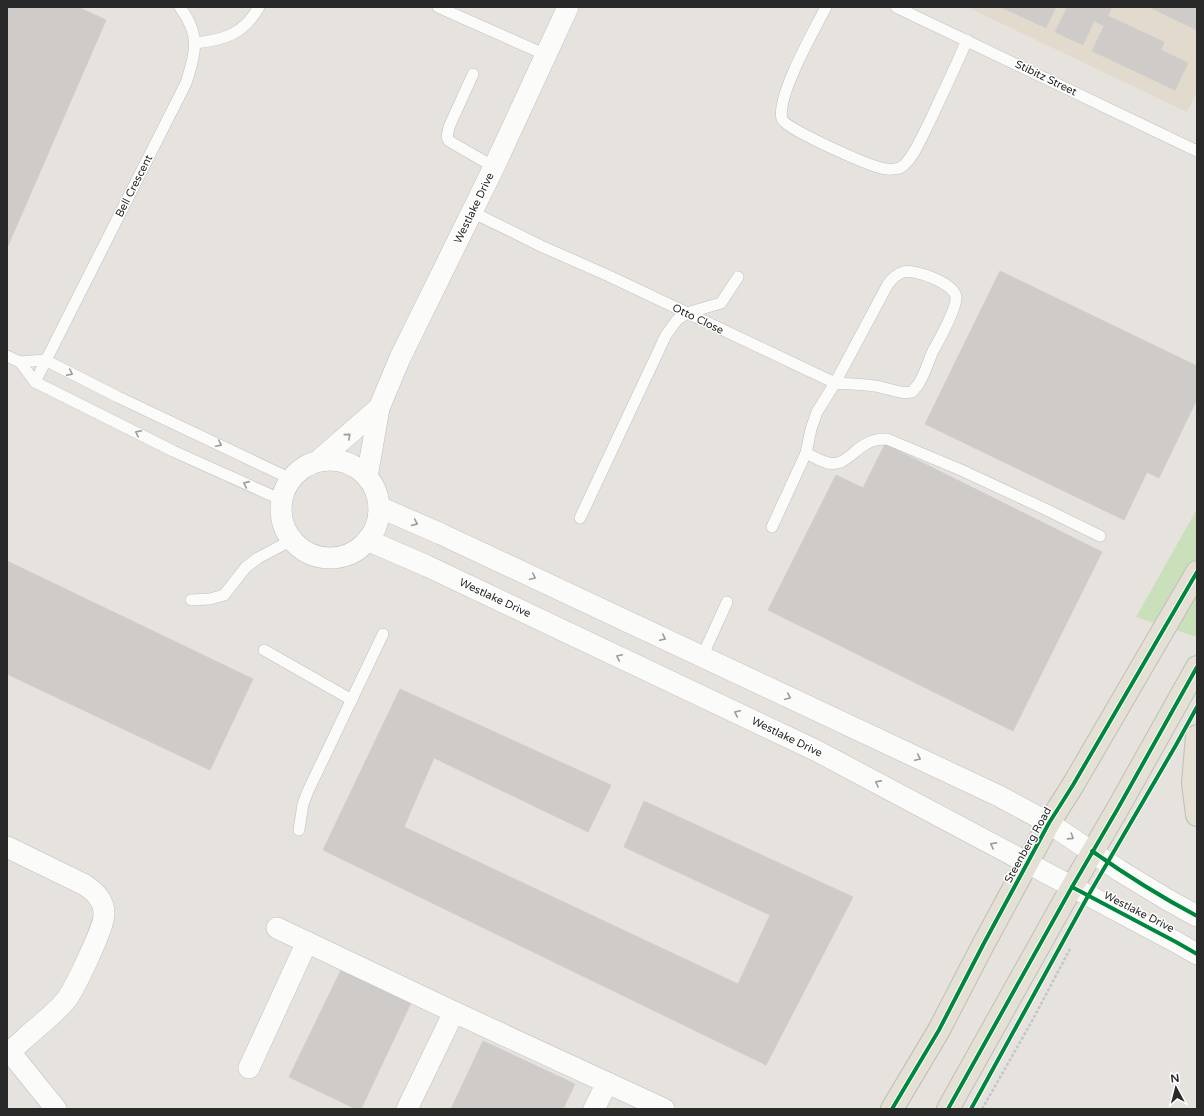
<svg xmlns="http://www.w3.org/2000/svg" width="1204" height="1116" font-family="'Varela Round',sans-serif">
  <rect width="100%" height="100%" fill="#e6e3de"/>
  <polygon fill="#e1dacd" points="967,7 1197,7 1197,92 1187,112"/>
  <polygon fill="#cae0ba" points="1197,509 1197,637 1136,617"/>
  <g fill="#cecbc8" stroke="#d1cfca">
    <polygon points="7,7 78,7 106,20 7,248"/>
    <polygon points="1001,7 1056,7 1046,28"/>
    <polygon points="1064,7 1112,7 1108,16 1164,42 1161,50 1188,63 1175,90 1092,51 1104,26 1094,21 1083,45 1055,32 1067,8"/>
    <polygon points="1149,7 1197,7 1197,30"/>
    <polygon points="1000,271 1197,366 1197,399 1159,478 1147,472 1124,520 925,424"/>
    <polygon points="885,444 1102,552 1013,731 768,610 836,475 863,488"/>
    <polygon points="7,561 253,679 210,770 7,674"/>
    <polygon points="400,689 611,785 588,832 434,758 404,827 738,984 770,915 624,847 644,801 853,897 766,1065 323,850"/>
    <polygon points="341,970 411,1003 361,1109 356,1109 289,1077"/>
    <polygon points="483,1041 575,1084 563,1109 451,1109"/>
  </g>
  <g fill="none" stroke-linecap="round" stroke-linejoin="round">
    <defs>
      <g id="lane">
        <polyline points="438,7 546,55"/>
        <path d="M826 7C815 29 776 96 782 119 785 129 868 165 881 168 888 170 899 170 904 165 915 155 922 136 929 123 942 95 955 68 967 40"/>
        <polyline points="896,7 1197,151"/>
        <path d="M195 43C224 40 244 34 259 7"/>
        <polyline points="473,74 449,127 447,137 449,141 494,167"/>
        <path d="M472 212 541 246 609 276 835 383C848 384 861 384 874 386 887 387 899 395 912 392 914 389 916 387 918 385 925 374 928 362 933 351 939 340 957 308 956 297 954 283 915 269 903 272 897 274 892 279 888 284L835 383 817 412 811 429 806 453 772 527"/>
        <polyline points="7,356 20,362 45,360 118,397 291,479"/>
        <polyline points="20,362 35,382 173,451 282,500"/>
        <path d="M35 382 186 83C196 51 201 36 180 7"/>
        <path d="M806 453C812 456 819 460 825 462 843 469 852 451 866 444 872 440 879 439 887 439L961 470 1045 509 1100 536"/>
        <polyline points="580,518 666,335 677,320 687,313 721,303 738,277"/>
        <polyline points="191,600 210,599 224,595 246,567 258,558 292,540"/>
        <polyline points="264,650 352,700"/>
        <polyline points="702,657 727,602"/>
        <polyline points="299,830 303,804 308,791 383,634"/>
      </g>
      <g id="street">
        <circle cx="330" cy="509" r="49"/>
        <polyline points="318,461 379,408"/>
        <polyline points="367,477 379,408 400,358 494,167 568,7"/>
        <polyline points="379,507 441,534 999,796 1049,823 1120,871 1168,900 1197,916"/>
        <polyline points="367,540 427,566 817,751 1176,942 1197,954"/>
        <path d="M7 847 85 885C95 892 104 900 104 914 105 926 74 990 66 1000 58 1010 48 1018 39 1026 28 1035 18 1045 7 1054"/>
        <polyline points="277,928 454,1012 664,1109"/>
        <polyline points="10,1052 56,1109"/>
        <polyline points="249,1068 307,942"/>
        <polyline points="407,1109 454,1012"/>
        <polyline points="594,1109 607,1083"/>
      </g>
      <g id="primary">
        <polyline points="1197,736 1193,783 1197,815"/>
        <polyline points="892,1109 939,1030 983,945 1049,823 1073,785 1197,572"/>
        <polyline points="948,1109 1072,887 1117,810 1197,667"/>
      </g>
    </defs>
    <use href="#lane" stroke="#c0bfc0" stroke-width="12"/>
    <use href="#street" stroke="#c0bfc0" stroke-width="22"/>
    <use href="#primary" stroke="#bfbebc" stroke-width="24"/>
    <polyline stroke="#c6c5c5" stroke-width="2.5" stroke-dasharray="3 2" stroke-linecap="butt" points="982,1109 1032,1021 1070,949"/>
    <use href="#lane" stroke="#fbfbfa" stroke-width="11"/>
    <use href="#street" stroke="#fbfbfa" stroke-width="21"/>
    <use href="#primary" stroke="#e4e0d4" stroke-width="22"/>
    <defs>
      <g id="cycleway">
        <path d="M1092 851C1126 875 1161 897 1197 916"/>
        <polyline points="1072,887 1176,942 1197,954"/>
        <polyline points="892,1109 939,1030 983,945 1049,823 1073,785 1197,572"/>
        <polyline points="948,1109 1072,887 1117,810 1197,667"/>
        <polyline points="971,1109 1088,896 1176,745 1197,707"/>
      </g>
    </defs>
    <use href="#cycleway" stroke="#fff" stroke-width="6"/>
    <use href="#cycleway" stroke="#00873e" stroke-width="4"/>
  </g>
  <defs><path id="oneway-chevron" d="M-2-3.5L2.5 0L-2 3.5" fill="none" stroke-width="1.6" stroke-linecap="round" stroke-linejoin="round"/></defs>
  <g stroke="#9c9c9c">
    <use href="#oneway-chevron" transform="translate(70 373) rotate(26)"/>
    <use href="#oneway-chevron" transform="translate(138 433) rotate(-153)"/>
    <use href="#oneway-chevron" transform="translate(348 436) rotate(-41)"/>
    <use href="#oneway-chevron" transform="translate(219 444) rotate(26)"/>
    <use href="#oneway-chevron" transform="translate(246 484) rotate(-156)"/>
    <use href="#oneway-chevron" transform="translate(415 523) rotate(24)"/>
    <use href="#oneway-chevron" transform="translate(533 577) rotate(25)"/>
    <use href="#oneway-chevron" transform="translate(663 638) rotate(25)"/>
    <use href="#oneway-chevron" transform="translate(619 657) rotate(-155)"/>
    <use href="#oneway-chevron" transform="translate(788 697) rotate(25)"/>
    <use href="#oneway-chevron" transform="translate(737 713) rotate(-155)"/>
    <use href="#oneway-chevron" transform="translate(918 758) rotate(25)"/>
    <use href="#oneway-chevron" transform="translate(878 783) rotate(-152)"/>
    <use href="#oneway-chevron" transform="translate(1071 837) rotate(33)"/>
    <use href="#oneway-chevron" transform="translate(993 845) rotate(-152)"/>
  </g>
  <g text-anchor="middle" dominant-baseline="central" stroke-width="3" stroke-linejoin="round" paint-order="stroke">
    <g font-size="11" fill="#292929" stroke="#fff">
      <text transform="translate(1046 78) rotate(26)">Stibitz Street</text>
      <text transform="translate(134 186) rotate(-63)">Bell Crescent</text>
      <text transform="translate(474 208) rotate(-64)">Westlake Drive</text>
      <text transform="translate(698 319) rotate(26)">Otto Close</text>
      <text transform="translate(495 598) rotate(25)">Westlake Drive</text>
      <text transform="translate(787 737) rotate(26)">Westlake Drive</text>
      <text transform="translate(1028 845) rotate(-61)">Steenberg Road</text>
      <text transform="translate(1139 912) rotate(27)">Westlake Drive</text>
    </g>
  </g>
  <rect width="1204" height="1116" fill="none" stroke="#292929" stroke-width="16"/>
  <g transform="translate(1176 1088) rotate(353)" stroke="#ffffff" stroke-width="3" paint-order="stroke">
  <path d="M0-3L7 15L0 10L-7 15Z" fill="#292929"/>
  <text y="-6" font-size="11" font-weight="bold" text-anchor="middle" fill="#292929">N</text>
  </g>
</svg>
